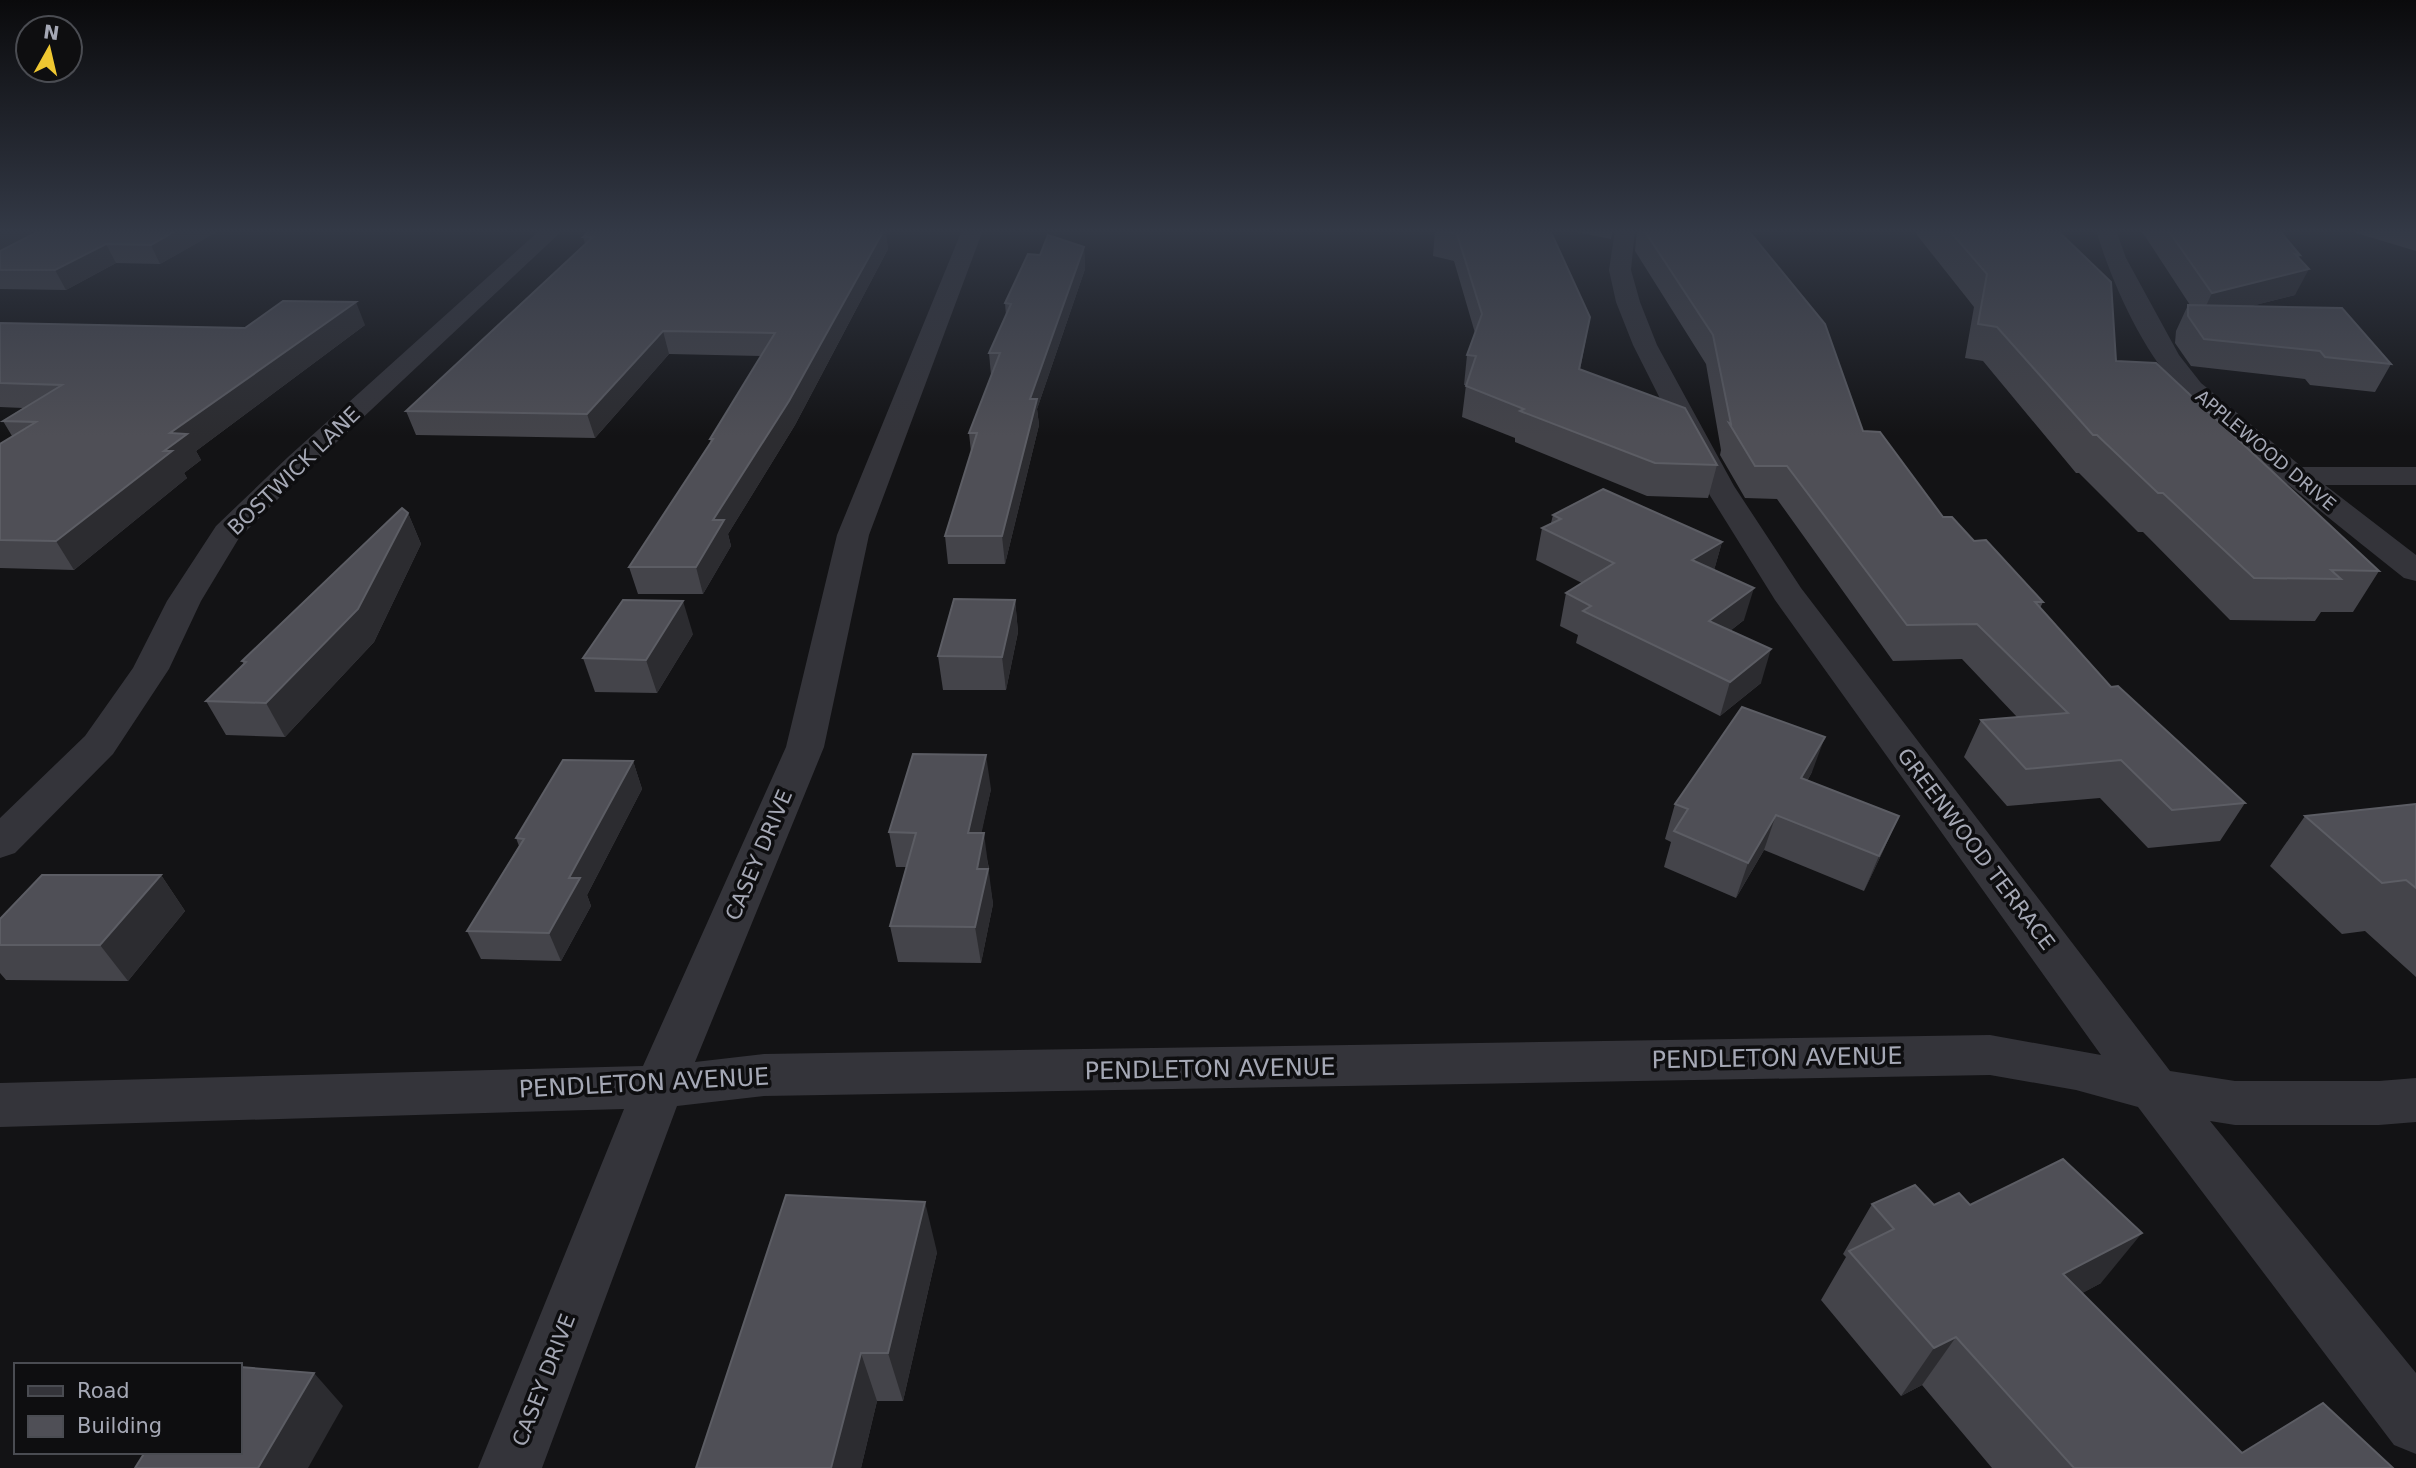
<svg xmlns="http://www.w3.org/2000/svg" width="2416" height="1468" font-family="'DejaVu Sans',sans-serif">
  <rect width="100%" height="100%" fill="#131315"/>
  <g fill="none" stroke-linecap="round" stroke-linejoin="round">
    <g fill="#34343a" fill-rule="evenodd">
      <polygon points="540,230 563,230 308,469 239,538 201,601 169,669 113,754 15,853 0,858 0,818 85,736 133,668 167,601 216,526 288,457"/>
      <polygon points="962,230 983,230 869,535 824,747 695,1062 764,1054 1990,1035 2101,1055 1775,600 1704,486 1633,345 1616,302 1609,270 1615,230 1635,230 1631,270 1640,302 1657,345 1734,486 1801,588 2170,1071 2235,1081 2379,1081 2416,1078 2416,1122 2379,1125 2235,1125 2210,1121 2416,1373 2416,1454 2394,1445 2138,1107 2076,1090 1990,1075 764,1096 677,1106 542,1468 478,1468 624,1109 0,1127 0,1083 643,1066 786,747 837,535"/>
      <path d="M2096 230H2116L2126 258 2179 355 2201 383 2302 467H2416V485H2325L2416 555V581L2404 578C2349 534 2293 490 2239 443 2221 427 2199 412 2183 394 2144 354 2112 284 2096 230Z"/>
    </g>
  </g>
  <g fill="#44444a">
    <polygon points="0,230 220,230 160,264 116,263 66,290 0,289"/>
    <polygon points="1435,230 1550,230 1590,317 1580,370 1717,465 1708,498 1647,496 1515,442 1515,438 1462,417 1466,385 1464,385 1467,355 1475,333 1454,261 1433,256"/>
    <polygon points="1566,230 1613,230 1611,239"/>
    <polygon points="1637,230 1748,230 1863,431 1943,517 1974,541 2043,602 2040,608 2111,687 2245,803 2220,841 2148,848 2100,798 2007,806 1964,757 1981,720 2017,717 1962,659 1893,661 1777,499 1745,498 1720,455 1721,450 1706,364 1635,251"/>
    <polygon points="1913,230 2057,230 2116,361 2379,571 2353,612 2321,612 2315,621 2230,620 2143,532 2138,532 2079,473 2076,473 1983,361 1965,358 1974,307"/>
    <polygon points="2141,230 2279,230 2300,255 2299,258 2295,295 2251,306 2391,364 2375,392 2310,385 2305,379 2191,366 2175,343 2176,331 2188,305 2190,305"/>
    <polygon points="2346,230 2416,230 2416,251"/>
    <polygon points="886,235 888,249 795,425 728,534 731,546 703,594 638,594 629,567 711,443 710,439 761,356 669,354 595,438 416,435 406,411 585,244 583,237"/>
    <polygon points="1084,247 1085,269 1037,409 1039,425 1005,564 948,564 945,536 971,452 969,433 991,375 989,353 1006,316 1005,303 1040,255"/>
    <polygon points="0,323 245,328 365,325 196,451 201,460 184,473 187,478 74,570 0,568 0,444 12,436 3,421 23,408 0,407"/>
    <polygon points="408,513 421,544 374,642 285,737 226,735 206,701 244,664 242,661"/>
    <polygon points="1553,515 1722,542 1714,570 1744,620 1730,631 1761,683 1720,716 1576,643 1578,635 1560,626 1566,593 1582,583 1536,560 1542,528 1551,523"/>
    <polygon points="1015,600 1018,632 1006,690 943,690 938,656"/>
    <polygon points="693,634 657,693 595,692 583,658"/>
    <polygon points="633,761 642,789 587,895 591,906 561,961 481,959 467,931 519,846 516,838"/>
    <polygon points="1812,772 1807,781 1899,816 1883,851 1864,891 1764,850 1736,898 1664,867 1671,842 1665,839 1675,804"/>
    <polygon points="991,789 981,833 989,868 988,873 993,904 981,963 898,962 890,926 906,867 896,867 889,832"/>
    <polygon points="2416,804 2416,977 2365,931 2342,934 2270,866 2305,816"/>
    <polygon points="161,875 185,911 128,981 6,980 0,973 0,919"/>
    <polygon points="1872,1204 1934,1205 1970,1205 2101,1283 2082,1293 2242,1453 2393,1468 1992,1468 1922,1385 1901,1396 1821,1300 1846,1257 1843,1254"/>
    <polygon points="937,1252 903,1401 877,1401 861,1468 696,1468"/>
  </g>
  <g fill="#2c2c30">
    <polygon points="0,230 44,230 0,254"/>
    <polygon points="177,230 220,230 160,264 151,245"/>
    <polygon points="875,230 889,230 886,235 888,249 795,425 728,534 731,546 703,594 696,567 713,520"/>
    <polygon points="106,244 116,263 66,290 55,270"/>
    <polygon points="1084,247 1085,269 1037,409 1039,425 1005,564 1002,536 1030,399"/>
    <polygon points="2309,269 2295,295 2200,319 2212,293"/>
    <polygon points="356,302 365,325 196,451 201,460 184,473 187,478 74,570 56,541 164,451 170,433"/>
    <polygon points="663,331 669,354 595,438 587,414"/>
    <polygon points="408,513 421,544 374,642 285,737 266,703"/>
    <polygon points="1722,542 1713,574 1692,560"/>
    <polygon points="1754,588 1744,620 1700,654 1709,621"/>
    <polygon points="1015,600 1018,632 1006,690 1002,657"/>
    <polygon points="683,601 693,634 657,693 646,660"/>
    <polygon points="1771,649 1761,683 1720,716 1730,682"/>
    <polygon points="1825,737 1812,772 1788,813 1801,778"/>
    <polygon points="986,755 991,789 974,868 968,833"/>
    <polygon points="633,761 642,789 587,895 591,906 561,961 549,933 569,878"/>
    <polygon points="1776,815 1764,850 1736,898 1748,863"/>
    <polygon points="1899,816 1883,851 1864,891 1879,856"/>
    <polygon points="984,833 993,904 981,963 975,927 977,869"/>
    <polygon points="161,875 185,911 128,981 100,945"/>
    <polygon points="925,1202 937,1252 903,1401 888,1353"/>
    <polygon points="2142,1233 2101,1283 2026,1324 2063,1274"/>
    <polygon points="1956,1337 1922,1385 1901,1396 1934,1348"/>
    <polygon points="861,1353 877,1401 861,1468 831,1468"/>
    <polygon points="314,1373 343,1406 308,1468 258,1468"/>
  </g>
  <g fill="#4f4f56" stroke="#5c5d64" stroke-width="2">
    <polygon points="41,230 177,230 151,245 106,244 55,270 0,270 0,251"/>
    <polygon points="590,230 884,230 789,401 713,520 724,520 696,567 629,567 713,439 710,439 775,333 663,331 587,414 406,411 593,237 583,237"/>
    <polygon points="1440,230 1550,230 1590,317 1579,369 1685,408 1717,465 1655,463 1520,411 1524,409 1466,386 1476,356 1467,355 1482,314 1457,234"/>
    <polygon points="1644,230 1748,230 1825,324 1863,431 1880,432 1943,517 1952,517 1974,541 1986,540 2043,602 2035,602 2111,687 2118,686 2245,803 2172,810 2121,760 2026,769 1981,720 2068,713 1977,624 1907,625 1787,466 1755,466 1729,423 1731,424 1713,335"/>
    <polygon points="1949,230 2057,230 2111,282 2116,361 2156,363 2379,571 2331,570 2341,579 2254,578 2163,493 2158,493 2097,435 2093,435 1997,327 1978,324 1987,274"/>
    <polygon points="2168,230 2279,230 2300,255 2295,254 2309,269 2212,293"/>
    <polygon points="1048,235 1084,247 1030,399 1037,399 1002,536 945,536 977,433 969,433 1000,353 989,353 1011,304 1005,303 1028,254 1040,255"/>
    <polygon points="283,301 356,302 170,433 187,434 164,451 172,451 56,541 0,540 0,444 36,422 3,421 62,385 0,383 0,323 245,328"/>
    <polygon points="2188,305 2342,308 2391,364 2325,357 2320,351 2204,339 2188,316"/>
    <polygon points="1603,489 1722,542 1692,560 1754,588 1709,621 1771,649 1730,682 1583,611 1591,606 1566,593 1614,563 1542,528 1561,519 1553,515"/>
    <polygon points="402,508 408,513 358,609 266,703 206,701 246,662 242,661"/>
    <polygon points="954,599 1015,600 1002,657 938,656"/>
    <polygon points="623,600 683,601 646,660 583,658"/>
    <polygon points="1742,707 1825,737 1801,778 1899,816 1879,856 1776,815 1748,863 1674,831 1688,809 1675,804"/>
    <polygon points="913,754 986,755 968,833 984,833 977,869 988,869 975,927 890,926 916,833 889,832"/>
    <polygon points="563,760 633,761 569,878 580,878 549,933 467,931 524,839 516,838"/>
    <polygon points="2416,804 2416,888 2406,880 2382,883 2305,816"/>
    <polygon points="42,875 161,875 100,945 0,945 0,919"/>
    <polygon points="2063,1159 2142,1233 2063,1274 2242,1453 2323,1403 2393,1468 2074,1468 1956,1337 1934,1348 1849,1251 1894,1229 1872,1204 1915,1185 1934,1205 1959,1193 1970,1205"/>
    <polygon points="786,1195 925,1202 888,1353 861,1353 831,1468 696,1468"/>
    <polygon points="240,1367 314,1373 258,1468 135,1468 145,1452 240,1452"/>
  </g>
  <linearGradient id="sky" x2="0" y2="1"><stop stop-color="#0a0a0c"/><stop offset="0.53" stop-color="#333946"/><stop offset="1" stop-color="#333946" stop-opacity="0"/></linearGradient>
  <rect width="2416" height="436" fill="url(#sky)"/>
  <g text-anchor="middle" dominant-baseline="central" stroke-width="7" stroke-linejoin="round" paint-order="stroke">
    <g font-size="18" fill="#a5a8b5" stroke="#0e0e10">
      <text transform="translate(2266 450) rotate(40)">APPLEWOOD DRIVE</text>
    </g>
    <g font-size="21" fill="#a5a8b5" stroke="#0e0e10">
      <text transform="translate(294 471) rotate(-44)">BOSTWICK LANE</text>
      <text transform="translate(1976 849) rotate(53)">GREENWOOD TERRACE</text>
      <text transform="translate(759 855) rotate(-67)">CASEY DRIVE</text>
      <text transform="translate(544 1380) rotate(-69)">CASEY DRIVE</text>
    </g>
    <g font-size="24" fill="#a5a8b5" stroke="#0e0e10">
      <text transform="translate(1777 1058) rotate(-1)">PENDLETON AVENUE</text>
      <text transform="translate(1210 1069) rotate(-1)">PENDLETON AVENUE</text>
      <text transform="translate(644 1083) rotate(-3)">PENDLETON AVENUE</text>
    </g>
  </g>
  <rect x="14" y="1363" width="228" height="91" fill="#0e0e10" stroke="#4a4c52" stroke-width="2"/>
  <rect x="28" y="1386" width="35" height="10" fill="#34343a" stroke="#4a4c52" stroke-width="2"/>
  <text x="77" y="1398" font-size="21" fill="#a5a8b5">Road</text>
  <rect x="28" y="1416" width="35" height="21" fill="#4f4f56" stroke="#4a4c52" stroke-width="2"/>
  <text x="77" y="1433" font-size="21" fill="#a5a8b5">Building</text>
  <g transform="translate(49 49) rotate(8)"><circle r="33" fill="#0e0e10" stroke="#4a4c52" stroke-width="2"/>
  <path d="M0-5L12 26L0 18L-12 26Z" fill="#efc731"/>
  <text y="-10" font-size="19" font-weight="bold" text-anchor="middle" fill="#a5a8b5">N</text>
  </g>
</svg>
